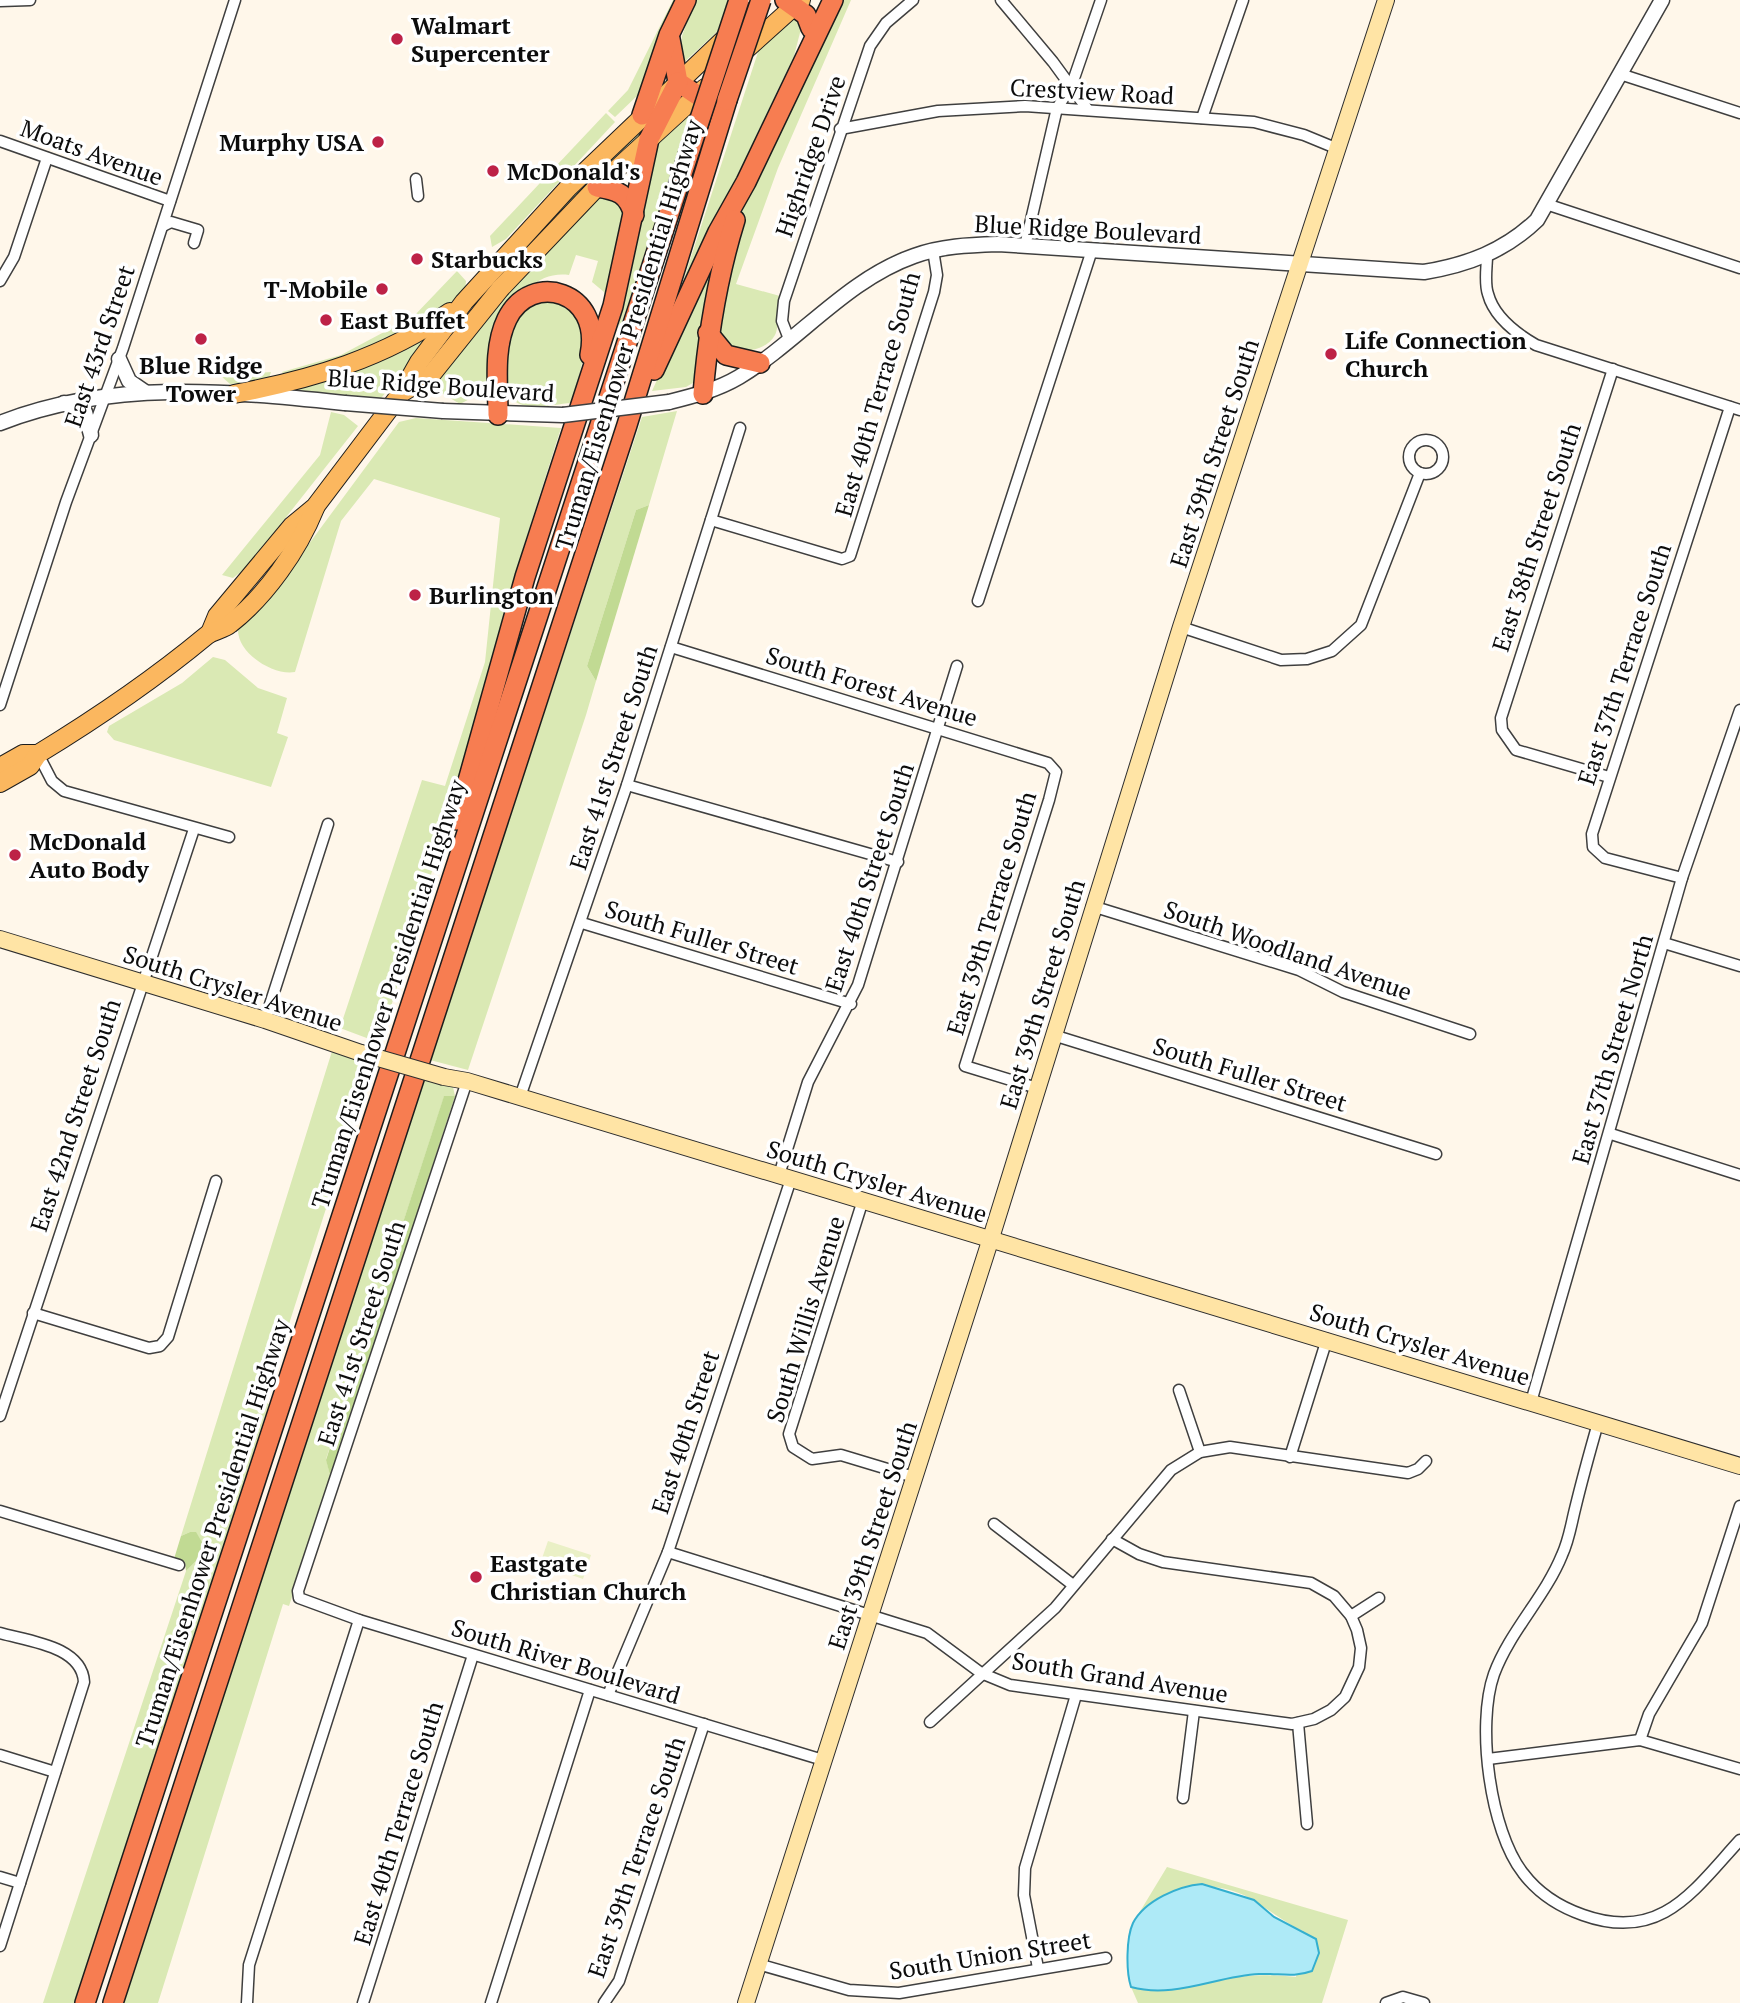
<svg xmlns="http://www.w3.org/2000/svg" width="1740" height="2003" font-family="'PT Serif',serif">
  <rect width="100%" height="100%" fill="#fff7ea"/>
  <g fill="#dae9b4">
    <polygon points="673,0 679,0 650,76 645,75 639,94 615,117 608,111 628,90"/>
    <polygon points="695,0 729,0 720,29 679,67 682,36"/>
    <path d="M840 0H851L778 168 736 284 780 296C778 305 779 329 775 335 768 349 743 356 730 346 724 342 721 334 717 328L733 242 744 206Z"/>
    <polygon points="795,16 802,25 794,56 674,309 761,43"/>
    <polygon points="672,92 649,130 503,269 503,267"/>
    <polygon points="693,108 615,343 657,144"/>
    <polygon points="606,113 615,122 506,239 492,247 490,236"/>
    <path d="M602 194 627 207 608 307 604 292 592 282 598 261 576 255 569 275C512 268 497 351 485 391L460 404 428 385 497 304Z"/>
    <polygon points="733,213 696,381 686,387 652,391"/>
    <polygon points="457,271 466,281 465,292 393,343 285,376 282,372 341,355 414,316"/>
    <path d="M549 300C603 307 582 368 571 403 555 404 530 411 516 402 493 387 508 328 524 311 530 304 540 302 549 300Z"/>
    <polygon points="437,326 379,401 291,390"/>
    <polygon points="271,372 268,381 230,384 221,376"/>
    <polygon points="677,411 649,505 636,510 587,666 596,681 586,715 468,1070 430,1060 642,417"/>
    <polygon points="331,412 344,415 358,426 246,568 233,578 222,575 320,455"/>
    <path d="M416 418 561 428 524 545 473 736 380 1043 340 1028 422 780 445 786 485 662 500 518 374 479 341 521 295 672C273 676 237 653 238 629L280 583 399 422Z"/>
    <polygon points="213,657 225,660 258,688 287,698 277,733 288,737 271,787 114,740 107,732 109,726 182,683"/>
    <polygon points="333,1048 373,1062 264,1402 269,1404 76,2003 43,2003 186,1571 199,1558 203,1544 190,1532 181,1536"/>
    <polygon points="424,1077 453,1087 455,1096 444,1097 326,1459 331,1479 289,1606 283,1604 158,2003 124,2003"/>
    <path d="M1167 1867 1348 1920 1322 2003H1138L1131 1987C1164 1996 1197 1984 1230 1978 1253 1974 1274 1975 1296 1977L1303 1931C1286 1923 1272 1912 1256 1902 1230 1884 1190 1881 1162 1897 1151 1902 1142 1914 1133 1923Z"/>
  </g>
  <g fill="#c1da93">
    <polygon points="649,505 596,681 587,666 636,510"/>
    <polygon points="444,1096 455,1096 331,1479 326,1460"/>
    <polygon points="190,1532 196,1532 203,1544 199,1558 186,1571 185,1562 174,1559 181,1536"/>
  </g>
  <polygon fill="#eaf0c6" points="548,1541 591,1555 583,1579 540,1564"/>
  <path fill="#aeeaf7" stroke="#34afcf" stroke-width="2" d="M1202 1884 1254 1900 1274 1917 1316 1939 1319 1953 1312 1971C1293 1978 1279 1973 1259 1974 1216 1976 1175 1999 1131 1987 1126 1972 1126 1938 1133 1923 1145 1900 1179 1886 1202 1884Z"/>
  <g fill="none" stroke-linecap="round" stroke-linejoin="round">
    <defs>
      <g id="minor">
        <polyline points="1001,0 1053,62 1088,110"/>
        <polyline points="0,1 30,0"/>
        <polyline points="1620,74 1740,113"/>
        <polyline points="1202,118 1243,0"/>
        <polyline points="840,129 938,111 1025,106 1254,122 1304,135 1338,149"/>
        <polyline points="0,141 170,201"/>
        <polyline points="416,179 418,196"/>
        <polyline points="1546,204 1740,268"/>
        <polyline points="163,226 171,222 198,230 194,243"/>
        <polyline points="1025,246 1057,108 1071,87 1101,0"/>
        <path d="M1487 255C1487 267 1484 283 1488 294 1494 317 1517 334 1536 345L1740 410"/>
        <polyline points="0,281 14,257 47,158"/>
        <polyline points="789,339 782,321 784,301 870,46 886,23 913,0"/>
        <circle cx="1426" cy="457" r="17"/>
        <polyline points="711,520 842,559 850,556 934,292 937,275 933,250"/>
        <polyline points="978,601 1092,250"/>
        <polyline points="1181,627 1281,660 1307,659 1332,651 1361,625 1420,473"/>
        <polyline points="671,647 1048,763 1056,772 1049,800 965,1066 1037,1088"/>
        <polyline points="0,705 66,502 123,348 235,0"/>
        <polyline points="38,754 52,781 64,791 229,837"/>
        <polyline points="1609,777 1516,750 1502,730 1501,718 1613,369"/>
        <polyline points="627,785 898,862"/>
        <polyline points="1682,878 1605,858 1593,847 1592,834 1730,407"/>
        <polyline points="1092,906 1299,970 1343,992 1470,1034"/>
        <polyline points="582,923 851,1004"/>
        <polyline points="1664,943 1740,966"/>
        <polyline points="265,1020 328,824"/>
        <polyline points="1053,1035 1436,1154"/>
        <polyline points="467,1081 298,1591 299,1598 359,1620 823,1760"/>
        <polyline points="520,1097 627,785 740,428"/>
        <polyline points="1611,1134 1740,1175"/>
        <polyline points="779,1175 808,1082 858,985 957,666"/>
        <polyline points="863,1200 789,1434 793,1447 812,1459 841,1455 914,1477"/>
        <polyline points="33,1313 149,1348 160,1346 168,1337 216,1181"/>
        <polyline points="1179,1390 1200,1452"/>
        <polyline points="1531,1402 1682,878 1740,710"/>
        <polyline points="0,1416 194,829"/>
        <path d="M1598 1423C1590 1451 1582 1480 1575 1509 1571 1525 1569 1540 1562 1555 1545 1597 1510 1631 1494 1674 1476 1725 1490 1831 1523 1873 1538 1893 1560 1907 1583 1915 1661 1943 1694 1890 1740 1840"/>
        <polyline points="1290,1457 1327,1339"/>
        <polyline points="0,1511 179,1565"/>
        <polyline points="994,1524 1073,1585"/>
        <polyline points="668,1552 927,1633 981,1673 1010,1685 1292,1724 1314,1719 1331,1710 1345,1697 1359,1667 1361,1648 1357,1630 1351,1616 1334,1596 1311,1583 1163,1562 1139,1554 1112,1539"/>
        <polyline points="1351,1616 1379,1598"/>
        <path d="M0 1633C28 1641 82 1646 84 1682L0 1946"/>
        <polyline points="608,1695 668,1552 791,1179"/>
        <polyline points="930,1722 1055,1608 1171,1470 1200,1452 1230,1447 1408,1473 1418,1469 1426,1461"/>
        <polyline points="1298,1723 1307,1824"/>
        <polyline points="1640,1740 1649,1714 1702,1623 1740,1506"/>
        <polyline points="0,1755 55,1772"/>
        <polyline points="1488,1759 1640,1740 1740,1769"/>
        <polyline points="1183,1798 1194,1711"/>
        <polyline points="0,1877 20,1883"/>
        <polyline points="758,1964 849,1990 899,1993 1106,1958"/>
        <polyline points="1038,1968 1024,1895 1025,1868 1076,1695"/>
        <polyline points="247,2003 249,1965 359,1620"/>
        <polyline points="363,2003 473,1655"/>
        <polyline points="491,2003 590,1690"/>
        <polyline points="604,2003 619,1981 704,1724"/>
        <polyline points="1386,2003 1403,1997 1424,2003"/>
      </g>
      <g id="tertiary">
        <polyline points="119,359 129,381 145,392"/>
        <path d="M669 402C693 396 717 390 739 377 799 341 846 280 914 256 941 246 969 245 998 244L1424 272C1467 265 1505 251 1537 220L1662 0"/>
        <polyline points="64,403 85,412 91,435"/>
        <polyline points="443,411 563,415"/>
        <path d="M0 423C112 379 228 391 345 403"/>
      </g>
      <g id="secondary">
        <polyline points="0,939 265,1020 361,1053"/>
        <polyline points="444,1077 467,1081 1740,1466"/>
        <polyline points="746,2003 991,1238 1181,627 1386,0"/>
      </g>
      <g id="primary">
        <polyline points="741,54 801,0"/>
        <polyline points="403,392 431,375 500,289 597,187 705,88"/>
        <path d="M234 394C313 379 384 358 450 312"/>
        <polyline points="210,633 217,616 292,526 315,507 402,392 419,362 464,302 568,188 760,5"/>
        <polyline points="0,767 23,754 38,754"/>
        <path d="M0 783 30 766 38 754C97 718 153 680 206 636 213 630 223 630 230 624 266 596 298 550 315 508"/>
      </g>
      <g id="motorway">
        <polyline points="785,0 806,15 811,28"/>
        <polyline points="670,39 678,82 697,95"/>
        <polyline points="642,115 669,35 686,0"/>
        <path d="M597 187C618 190 628 194 634 215"/>
        <polyline points="708,333 726,355 760,363"/>
        <polyline points="654,370 718,232 746,182 833,0"/>
        <path d="M703 394C708 334 717 278 735 220"/>
        <path d="M498 415C498 384 493 348 507 319 531 270 603 291 590 355"/>
        <polyline points="457,820 525,577 613,306 649,139 678,82"/>
        <polyline points="85,2003 696,131"/>
        <polyline points="113,2003 627,425 727,100"/>
      </g>
    </defs>
    <use href="#minor" stroke="#3f3f3f" stroke-width="13"/>
    <use href="#tertiary" stroke="#3f3f3f" stroke-width="17"/>
    <use href="#secondary" stroke="#2e2e2e" stroke-width="18"/>
    <use href="#primary" stroke="#1d1d1d" stroke-width="20"/>
    <use href="#motorway" stroke="#1d1d1d" stroke-width="22"/>
    <use href="#minor" stroke="#fff" stroke-width="10"/>
    <use href="#tertiary" stroke="#fff" stroke-width="14"/>
    <use href="#secondary" stroke="#ffe4a5" stroke-width="16"/>
    <use href="#primary" stroke="#fbb75f" stroke-width="18"/>
    <use href="#motorway" stroke="#f77d51" stroke-width="19"/>
    <defs>
      <g id="tertiary-bridge">
        <polyline points="345,403 443,411"/>
        <polyline points="563,415 669,402"/>
      </g>
      <polyline id="secondary-bridge" points="361,1053 444,1077"/>
      <g id="motorway-bridge">
        <polyline points="727,100 761,0"/>
        <polyline points="696,131 739,0"/>
      </g>
    </defs>
    <use href="#tertiary-bridge" stroke="#3f3f3f" stroke-width="17" stroke-linecap="butt"/>
    <use href="#secondary-bridge" stroke="#2e2e2e" stroke-width="18" stroke-linecap="butt"/>
    <use href="#motorway-bridge" stroke="#1d1d1d" stroke-width="22" stroke-linecap="butt"/>
    <use href="#tertiary-bridge" stroke="#fff" stroke-width="14"/>
    <use href="#secondary-bridge" stroke="#ffe4a5" stroke-width="16"/>
    <use href="#motorway-bridge" stroke="#f77d51" stroke-width="19"/>
  </g>
  <g fill="#bd2247" stroke="#fff" stroke-width="2.5">
    <circle cx="397" cy="39" r="7"/>
    <circle cx="378" cy="142" r="7"/>
    <circle cx="493" cy="171" r="7"/>
    <circle cx="417" cy="259" r="7"/>
    <circle cx="382" cy="289" r="7"/>
    <circle cx="326" cy="320" r="7"/>
    <circle cx="201" cy="339" r="7"/>
    <circle cx="1331" cy="354" r="7"/>
    <circle cx="415" cy="595" r="7"/>
    <circle cx="15" cy="855" r="7"/>
    <circle cx="476" cy="1577" r="7"/>
  </g>
  <g text-anchor="middle" dominant-baseline="central" stroke-width="7" stroke-linejoin="round" paint-order="stroke">
    <g font-size="24" font-weight="bold" fill="#0c0c0c" stroke="#fff" text-anchor="start">
      <text x="411" y="25">Walmart<tspan x="411" dy="28">Supercenter</tspan></text>
      <text x="364" y="142" text-anchor="end">Murphy USA</text>
      <text x="507" y="171">McDonald's</text>
      <text x="431" y="259">Starbucks</text>
      <text x="368" y="289" text-anchor="end">T-Mobile</text>
      <text x="340" y="320">East Buffet</text>
      <text x="1345" y="340">Life Connection<tspan x="1345" dy="28">Church</tspan></text>
      <text x="201" y="365" text-anchor="middle">Blue Ridge<tspan x="201" dy="28">Tower</tspan></text>
      <text x="429" y="595">Burlington</text>
      <text x="29" y="841">McDonald<tspan x="29" dy="28">Auto Body</tspan></text>
      <text x="490" y="1563">Eastgate<tspan x="490" dy="28">Christian Church</tspan></text>
    </g>
    <g font-size="24" fill="#0c0c0c" stroke="#fff">
      <text transform="translate(1092 91) rotate(3)">Crestview Road</text>
      <text transform="translate(92 152) rotate(20)">Moats Avenue</text>
      <text transform="translate(810 156) rotate(-71)">Highridge Drive</text>
      <text transform="translate(1088 229) rotate(3)">Blue Ridge Boulevard</text>
      <text transform="translate(628 335) rotate(-73)">Truman/Eisenhower Presidential Highway</text>
      <text transform="translate(99 346) rotate(-71)">East 43rd Street</text>
      <text transform="translate(441 385) rotate(4)">Blue Ridge Boulevard</text>
      <text transform="translate(877 394) rotate(-74)">East 40th Terrace South</text>
      <text transform="translate(1214 453) rotate(-72)">East 39th Street South</text>
      <text transform="translate(1536 537) rotate(-72)">East 38th Street South</text>
      <text transform="translate(1624 664) rotate(-72)">East 37th Terrace South</text>
      <text transform="translate(872 686) rotate(17)">South Forest Avenue</text>
      <text transform="translate(613 757) rotate(-72)">East 41st Street South</text>
      <text transform="translate(869 877) rotate(-72)">East 40th Street South</text>
      <text transform="translate(991 913) rotate(-73)">East 39th Terrace South</text>
      <text transform="translate(702 937) rotate(17)">South Fuller Street</text>
      <text transform="translate(1288 950) rotate(19)">South Woodland Avenue</text>
      <text transform="translate(233 988) rotate(18)">South Crysler Avenue</text>
      <text transform="translate(388 994) rotate(-72)">Truman/Eisenhower Presidential Highway</text>
      <text transform="translate(1042 994) rotate(-73)">East 39th Street South</text>
      <text transform="translate(1612 1049) rotate(-74)">East 37th Street North</text>
      <text transform="translate(1250 1074) rotate(17)">South Fuller Street</text>
      <text transform="translate(75 1115) rotate(-72)">East 42nd Street South</text>
      <text transform="translate(877 1181) rotate(17)">South Crysler Avenue</text>
      <text transform="translate(805 1319) rotate(-73)">South Willis Avenue</text>
      <text transform="translate(361 1333) rotate(-72)">East 41st Street South</text>
      <text transform="translate(1420 1344) rotate(17)">South Crysler Avenue</text>
      <text transform="translate(685 1432) rotate(-72)">East 40th Street</text>
      <text transform="translate(212 1533) rotate(-72)">Truman/Eisenhower Presidential Highway</text>
      <text transform="translate(872 1535) rotate(-72)">East 39th Street South</text>
      <text transform="translate(566 1661) rotate(17)">South River Boulevard</text>
      <text transform="translate(1120 1677) rotate(9)">South Grand Avenue</text>
      <text transform="translate(398 1823) rotate(-73)">East 40th Terrace South</text>
      <text transform="translate(636 1857) rotate(-71)">East 39th Terrace South</text>
      <text transform="translate(990 1955) rotate(-9)">South Union Street</text>
    </g>
  </g>
</svg>
